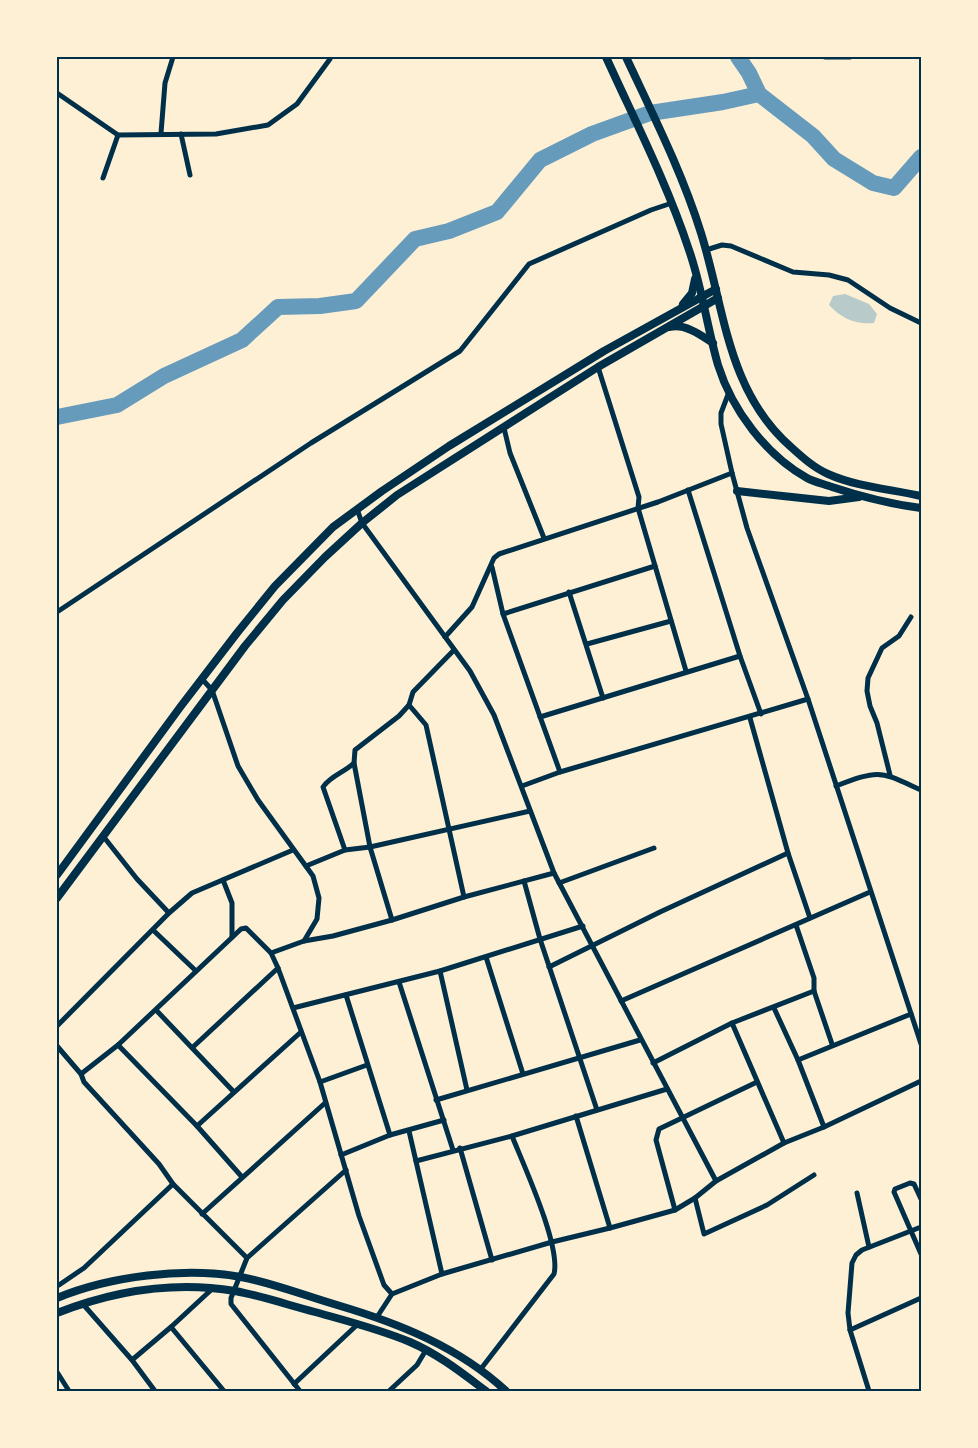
<svg xmlns="http://www.w3.org/2000/svg" width="978" height="1448" font-family="Inter,sans-serif">
  <rect width="100%" height="100%" fill="#fdf0d5"/>
  <path fill="#b9caca" d="M845 294 869 304 877 314 874 323C855 325 841 318 829 305L833 296Z"/>
  <g fill="none" stroke-linecap="round" stroke-linejoin="round">
    <g stroke="#669bbc" stroke-width="16">
      <polyline points="738,57 749,73 759,94 813,136 834,159 873,183 894,188 921,157"/>
      <polyline points="57,417 117,405 164,376 242,340 278,307 320,306 356,301 415,239 449,231 497,212 540,160 592,134 650,113 723,102 759,94"/>
    </g>
    <g stroke="#003049" stroke-width="5">
      <polyline points="825,57 850,57"/>
      <polyline points="57,93 118,135 216,134 268,125 297,104 330,59"/>
      <polyline points="161,133 165,83 173,57"/>
      <polyline points="181,134 190,175"/>
      <polyline points="103,178 118,135"/>
      <polyline points="706,250 722,245 731,246 793,272 829,275 848,280 890,308 921,323"/>
      <polyline points="598,367 639,497 638,508 686,671"/>
      <polyline points="729,392 721,413 721,424 732,473 747,528 808,699 921,1044"/>
      <polyline points="504,428 510,453 544,538"/>
      <polyline points="688,490 740,656 761,714"/>
      <polyline points="357,509 362,523 470,671 494,715 554,873 716,1181"/>
      <polyline points="492,567 503,614 560,772"/>
      <polyline points="569,592 603,698"/>
      <polyline points="57,612 311,443 460,351 529,264 651,210 672,203"/>
      <polyline points="503,614 655,566"/>
      <polyline points="445,637 472,607 494,558 499,554 658,502 732,473"/>
      <polyline points="587,644 671,621"/>
      <polyline points="202,679 212,690 238,766 258,800 313,876 319,898 317,919 304,941"/>
      <polyline points="409,705 426,725 464,897"/>
      <polyline points="540,717 740,656"/>
      <polyline points="750,718 788,853 810,918"/>
      <polyline points="354,763 370,847 392,920"/>
      <polyline points="890,775 877,723 870,706 867,691 868,678 882,648 899,636 911,617"/>
      <polyline points="522,786 560,772 808,699"/>
      <path d="M836 786C881 769 879 771 921 790"/>
      <polyline points="103,836 137,879 169,913"/>
      <path d="M345 850 323 787C330 776 345 772 354 763L355 750 399 716 409 705 413 692 454 650"/>
      <polyline points="306,866 345,850 370,847 530,811"/>
      <polyline points="223,880 232,903 232,937"/>
      <polyline points="524,881 540,939 597,1110"/>
      <polyline points="559,883 654,848"/>
      <polyline points="796,925 814,978 814,991 832,1044"/>
      <polyline points="153,930 196,971"/>
      <polyline points="271,953 304,941 333,936 392,920 464,897 554,873"/>
      <polyline points="486,957 523,1074"/>
      <polyline points="549,967 660,912 788,853"/>
      <polyline points="440,971 467,1090"/>
      <polyline points="399,982 453,1150"/>
      <polyline points="346,995 390,1135"/>
      <polyline points="621,1001 870,892"/>
      <polyline points="293,1008 440,971 583,926"/>
      <polyline points="774,1008 798,1060 824,1127"/>
      <polyline points="156,1010 233,1091"/>
      <polyline points="732,1023 784,1143"/>
      <polyline points="57,1026 169,913 192,893 293,850"/>
      <polyline points="118,1045 197,1126 242,1177"/>
      <polyline points="57,1046 81,1074 84,1082 159,1164 173,1184 247,1258"/>
      <polyline points="193,1047 278,968"/>
      <polyline points="798,1060 911,1014"/>
      <polyline points="653,1063 732,1023 814,991"/>
      <polyline points="81,1074 118,1045 241,929 246,928 271,953 278,968 320,1082 359,1216 384,1285 392,1294"/>
      <polyline points="320,1082 367,1065"/>
      <polyline points="436,1100 640,1040"/>
      <polyline points="576,1116 610,1228"/>
      <polyline points="197,1126 301,1032"/>
      <polyline points="409,1131 442,1274"/>
      <polyline points="460,1148 492,1260"/>
      <polyline points="341,1155 390,1135 444,1120"/>
      <polyline points="416,1161 512,1136 667,1089"/>
      <polyline points="857,1193 869,1247"/>
      <polyline points="695,1198 704,1234 767,1205 814,1175"/>
      <polyline points="921,1199 914,1184 910,1183 895,1189 894,1192 921,1254"/>
      <polyline points="675,1210 656,1140 659,1129 757,1082"/>
      <polyline points="202,1214 325,1103"/>
      <polyline points="59,1285 84,1268 173,1184"/>
      <polyline points="82,1303 132,1360 155,1391"/>
      <polyline points="377,1317 392,1294 442,1274 552,1242 610,1228 675,1210 695,1198 716,1181 784,1143 824,1127 921,1081"/>
      <polyline points="171,1327 224,1391"/>
      <polyline points="850,1330 921,1298"/>
      <polyline points="132,1360 171,1327 211,1290"/>
      <path d="M480 1370 554 1274C561 1246 524 1166 512 1136"/>
      <polyline points="57,1372 69,1391"/>
      <polyline points="294,1384 358,1324"/>
      <polyline points="300,1391 231,1304 231,1298 247,1258 346,1170"/>
      <polyline points="389,1391 417,1365 426,1350"/>
      <polyline points="869,1391 850,1330 848,1313 852,1263 856,1255 862,1250 921,1227"/>
    </g>
    <g stroke="#003049" stroke-width="8">
      <path d="M606 57C635 121 667 183 689 250 702 287 707 327 718 365 732 410 766 455 807 478 814 482 824 484 832 487 862 497 890 504 921 508"/>
      <path d="M626 57C653 115 682 172 701 233 725 310 727 391 791 447 802 457 814 468 828 474 857 487 890 489 921 496"/>
      <polyline points="683,304 692,293 695,279"/>
      <path d="M670 327C684 323 701 335 713 343"/>
      <polyline points="737,491 829,501 859,497"/>
      <polyline points="57,875 181,706 237,633 275,586 333,527 382,491 449,446 604,351 716,289"/>
      <polyline points="57,898 245,646 283,600 325,557 362,523 397,495 598,367 718,298"/>
      <path d="M57 1298C110 1276 184 1267 241 1277 273 1283 306 1296 337 1305 398 1323 459 1347 506 1391"/>
      <path d="M57 1313C113 1291 175 1281 235 1291 262 1296 288 1305 315 1312 347 1321 379 1329 410 1342 438 1354 462 1373 486 1391"/>
    </g>
  </g>
  <rect width="978" height="1448" fill="none" stroke="#fdf0d5" stroke-width="117"/>
  <rect x="58" y="58" width="862" height="1332" fill="none" stroke="#003049" stroke-width="2"/>
</svg>
